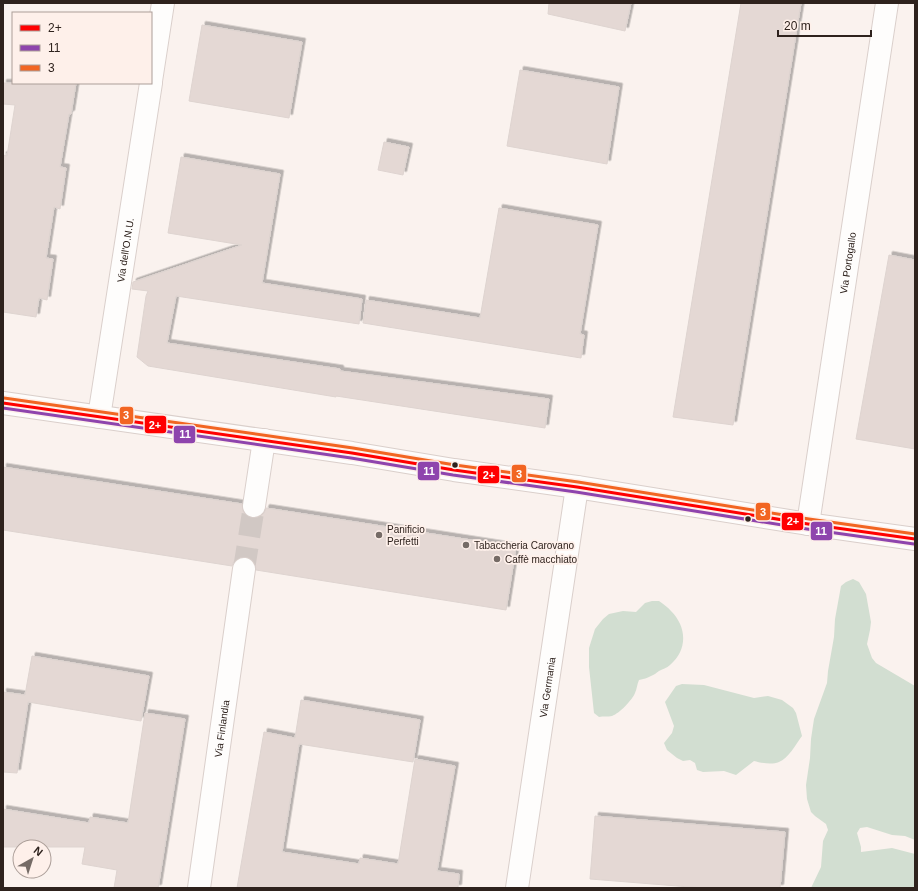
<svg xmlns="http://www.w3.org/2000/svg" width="918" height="891" font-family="Arial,sans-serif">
  <defs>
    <filter id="shadow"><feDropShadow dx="3.5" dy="-3.5" stdDeviation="0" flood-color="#0004"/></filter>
  </defs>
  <rect width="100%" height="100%" fill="#faf2ee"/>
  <g fill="#d2ded1">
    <polygon points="853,579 859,582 866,594 871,622 870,630 867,644 872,658 876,663 915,686 915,840 905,836 892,835 867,827 860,828 857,833 861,847 861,852 892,848 915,854 915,888 811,888 821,867 823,841 828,830 826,824 815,816 811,812 807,799 806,785 810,758 811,739 814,719 827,683 828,671 834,637 835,619 841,586 846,582"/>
    <path d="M652 601H659C663 604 668 607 671 611 687 627 688 650 670 665 667 668 662 669 659 671 656 673 654 675 651 676 648 678 643 679 639 680 637 684 637 689 635 693 632 700 620 713 612 716 608 717 603 716 599 717L594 713 589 667V648L595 629 603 619 609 614 623 611 636 612 645 603Z"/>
    <path d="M682 684 704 685 754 698 768 696 782 700 793 708 796 713 802 736C796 744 788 759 779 762 772 765 761 763 754 761L736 775 724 771 703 772 697 770 695 763 690 760 683 761 677 758 667 750 664 743 672 733 674 726 665 702 676 686Z"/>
  </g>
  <g fill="#e4d8d4" stroke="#ded4d0" filter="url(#shadow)">
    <polygon points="549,3 631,3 625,31 548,14"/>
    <polygon points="741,3 801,3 733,425 673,417"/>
    <polygon points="202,25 302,42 289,118 189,101"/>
    <polygon points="520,70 619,87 607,164 507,146"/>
    <polygon points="3,83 76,83 71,114 69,114 60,167 66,168 60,209 54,207 46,258 53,259 47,300 39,298 36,317 3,312 3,155 7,156 15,105 3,104"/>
    <polygon points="384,142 409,147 403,175 378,170"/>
    <polygon points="181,157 280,174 262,283 362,299 359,324 176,296 167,343 340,369 340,371 549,399 545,428 336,396 336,397 148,366 137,357 146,296 148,291 132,289 133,282 242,245 168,233"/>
    <polygon points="499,208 598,225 580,334 584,335 581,358 363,323 366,300 480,318"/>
    <polygon points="889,255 915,260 915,449 856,439"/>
    <polygon points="3,467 242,504 243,511 247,516 252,518 259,517 264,513 266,508 516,547 506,610 256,570 255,564 252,559 246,557 239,558 234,561 232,566 3,530"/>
    <polygon points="32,656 149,676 141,721 28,702 17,773 3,772 3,692 25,695"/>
    <polygon points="301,700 420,720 413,762 299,744 282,852 359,864 360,858 398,864 415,759 455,766 437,871 459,874 458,888 237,888 264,732 295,738"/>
    <polygon points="145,713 185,719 158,888 114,888 117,870 82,864 85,847 3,847 3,809 89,823 90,817 128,823"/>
    <polygon points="595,816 785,832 780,888 702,888 590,879"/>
  </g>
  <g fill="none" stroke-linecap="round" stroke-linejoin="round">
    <polyline stroke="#d1c8c4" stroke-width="22" stroke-dasharray="22 11" stroke-linecap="butt" points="244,569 254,506"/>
    <defs>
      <g id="minor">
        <polyline points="151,81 163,3"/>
        <polyline points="3,403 352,453 454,470 577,487 808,524 915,539"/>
        <path id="s1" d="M99 417 151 83"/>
        <polyline points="254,506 264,440"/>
        <path id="s2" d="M808 524 887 3"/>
        <path id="s3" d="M199 888 244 569"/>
        <path id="s4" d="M517 888 577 487"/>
      </g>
    </defs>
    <use href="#minor" stroke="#dacfcb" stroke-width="24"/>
    <use href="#minor" stroke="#fefdfc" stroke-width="22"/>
    <defs>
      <polyline id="bus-1" points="3,403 352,453 454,470 577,487 808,524 915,539"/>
      <polyline id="bus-2" points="3,408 351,458 453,475 576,492 807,529 914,544"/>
      <polyline id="bus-3" points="4,398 353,448 455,465 578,482 809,519 915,534"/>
    </defs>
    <use href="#bus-1" stroke="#fef0ea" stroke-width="6"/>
    <use href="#bus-2" stroke="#fef0ea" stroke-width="6"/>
    <use href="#bus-3" stroke="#fef0ea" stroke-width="6"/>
    <use href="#bus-1" stroke="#f00" stroke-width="3"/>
    <use href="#bus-2" stroke="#8e44ad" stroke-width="3"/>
    <use href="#bus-3" stroke="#f26522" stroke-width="3"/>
  </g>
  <g fill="#2e221d" stroke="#fef0ea" stroke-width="1.5">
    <circle cx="455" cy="465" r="3.5"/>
    <circle cx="748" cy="519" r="3.5"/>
  </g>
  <g fill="#756b66" stroke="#fef0ea" stroke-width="1.5">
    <circle cx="379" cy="535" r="4"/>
    <circle cx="466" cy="545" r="4"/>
    <circle cx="497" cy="559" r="4"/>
  </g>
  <g text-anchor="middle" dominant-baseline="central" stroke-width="3.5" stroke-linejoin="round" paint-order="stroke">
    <g font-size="10" fill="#2e221d" stroke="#fef0ea">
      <text stroke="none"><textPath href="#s1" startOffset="169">Via dell'O.N.U.</textPath></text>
      <text stroke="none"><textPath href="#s2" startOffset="264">Via Portogallo</textPath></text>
      <text stroke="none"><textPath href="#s4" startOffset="203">Via Germania</textPath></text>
      <text stroke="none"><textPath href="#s3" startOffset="161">Via Finlandia</textPath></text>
    </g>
    <g font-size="10" fill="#2e221d" stroke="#fef0ea" text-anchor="start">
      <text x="387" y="529">Panificio<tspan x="387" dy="12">Perfetti</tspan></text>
      <text x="474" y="545">Tabaccheria Carovano</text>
      <text x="505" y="559">Caffè macchiato</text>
    </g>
  </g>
  <g stroke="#fef0ea" stroke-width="1.5">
    <rect x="119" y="406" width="15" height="19" rx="4" fill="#f26522"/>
    <rect x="144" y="415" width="23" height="19" rx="4" fill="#f00"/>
    <rect x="173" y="425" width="23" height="19" rx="4" fill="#8e44ad"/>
    <rect x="417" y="461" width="23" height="20" rx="4" fill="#8e44ad"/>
    <rect x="511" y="464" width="16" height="19" rx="4" fill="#f26522"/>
    <rect x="477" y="465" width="23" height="19" rx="4" fill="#f00"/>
    <rect x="755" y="502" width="16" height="19" rx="4" fill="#f26522"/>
    <rect x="781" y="512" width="23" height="19" rx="4" fill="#f00"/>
    <rect x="810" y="521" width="23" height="20" rx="4" fill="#8e44ad"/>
  </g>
  <g font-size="11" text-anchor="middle" font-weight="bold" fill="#fff">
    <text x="126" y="419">3</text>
    <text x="155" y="429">2+</text>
    <text x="185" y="438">11</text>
    <text x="429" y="475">11</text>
    <text x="519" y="478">3</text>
    <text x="489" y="479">2+</text>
    <text x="763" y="516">3</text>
    <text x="793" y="525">2+</text>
    <text x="821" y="535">11</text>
  </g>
  <rect width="918" height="891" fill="none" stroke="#2e221d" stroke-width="8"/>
  <rect x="12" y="12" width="140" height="72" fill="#fef0ea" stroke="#ab9e98"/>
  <rect x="20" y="25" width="20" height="6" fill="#ff0000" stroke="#ab9e98"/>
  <text x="48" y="32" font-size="12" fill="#2e221d">2+</text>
  <rect x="20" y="45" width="20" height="6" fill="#8e44ad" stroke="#ab9e98"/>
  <text x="48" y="52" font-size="12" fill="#2e221d">11</text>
  <rect x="20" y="65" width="20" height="6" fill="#f26522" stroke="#ab9e98"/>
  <text x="48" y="72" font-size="12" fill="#2e221d">3</text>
  <g transform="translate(32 859) rotate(39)"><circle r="19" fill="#fef0ea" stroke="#ab9e98"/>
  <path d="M0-3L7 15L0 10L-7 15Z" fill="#756b66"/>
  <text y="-6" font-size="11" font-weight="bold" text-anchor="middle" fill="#2e221d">N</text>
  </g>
  <path d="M778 30v6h93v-6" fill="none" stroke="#2e221d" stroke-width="2"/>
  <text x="784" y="30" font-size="12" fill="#2e221d" stroke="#fef0ea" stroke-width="3" paint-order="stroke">20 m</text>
</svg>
